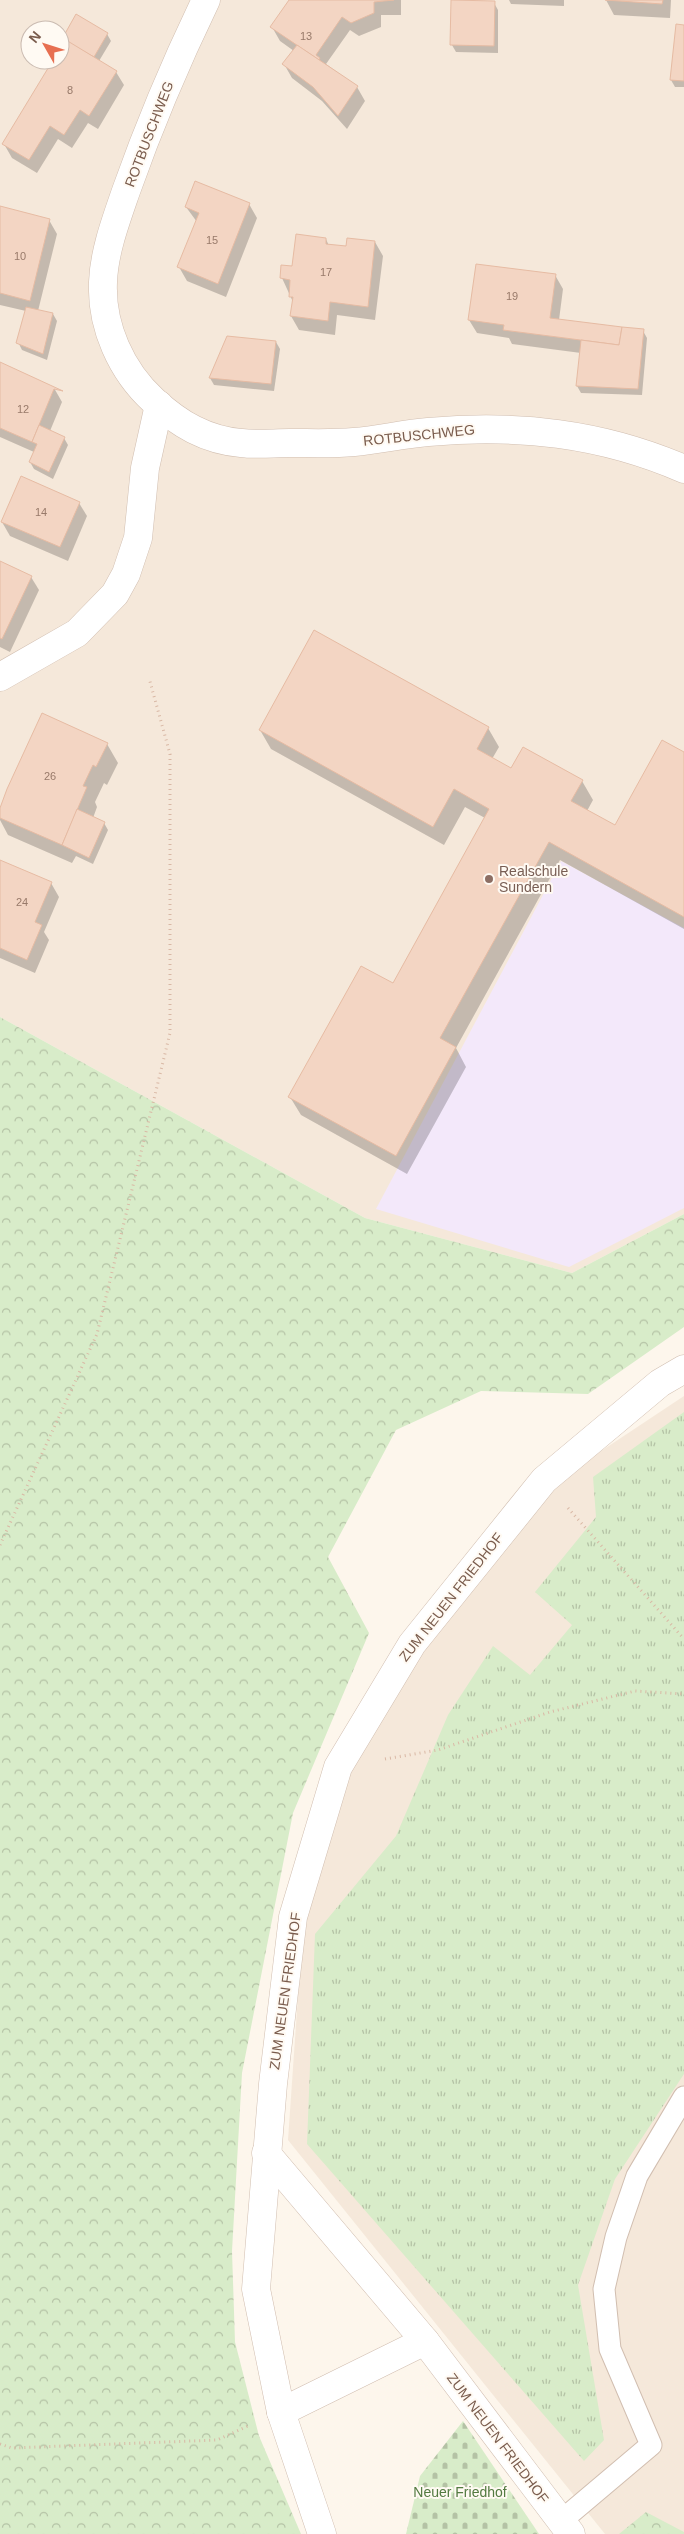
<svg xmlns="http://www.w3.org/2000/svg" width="684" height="2534" font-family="Arial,sans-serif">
  <defs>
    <pattern id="grass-tufts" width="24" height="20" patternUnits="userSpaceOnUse" patternTransform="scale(1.25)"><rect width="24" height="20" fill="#d8ecc9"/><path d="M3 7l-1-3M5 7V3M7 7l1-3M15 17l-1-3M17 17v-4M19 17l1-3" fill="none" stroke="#b4c2a5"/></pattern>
    <pattern id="forest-crowns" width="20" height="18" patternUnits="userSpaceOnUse" patternTransform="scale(1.25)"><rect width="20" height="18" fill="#d8ecc9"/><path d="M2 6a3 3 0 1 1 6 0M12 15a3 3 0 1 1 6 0" fill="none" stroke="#b4c2a5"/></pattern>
    <pattern id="cemetery-stones" width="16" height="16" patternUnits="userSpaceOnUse" patternTransform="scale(1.25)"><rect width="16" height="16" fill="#d8ecc9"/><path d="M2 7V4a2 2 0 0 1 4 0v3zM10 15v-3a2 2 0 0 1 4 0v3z" fill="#b4c2a5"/></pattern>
  </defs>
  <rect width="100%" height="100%" fill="#fdf6ec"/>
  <g fill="#f5e8da" fill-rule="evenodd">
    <path d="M0 0H684V1214L572 1273 365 1218 0 1017ZM30 30H60V60H30Z"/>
    <polygon points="684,1396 684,2534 605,2534 288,2140 303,1924 354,1755 423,1641 553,1483"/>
  </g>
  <polygon fill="#f3e8fa" points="561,861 684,928 684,1208 569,1267 376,1209"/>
  <polygon fill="url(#grass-tufts)" points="684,1412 684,2074 615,2179 578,2285 604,2440 584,2461 307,2144 315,1934 396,1836 448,1715 493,1646 530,1675 572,1625 535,1592 596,1517 593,1477"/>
  <g fill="url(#forest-crowns)">
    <polygon points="0,1017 365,1218 572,1273 684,1214 684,1327 588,1394 481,1391 396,1430 328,1557 369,1633 293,1813 242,2073 232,2251 235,2342 259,2436 301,2534 0,2534"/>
    <polygon points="646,2512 684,2532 684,2534 619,2534"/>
  </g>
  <polygon fill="url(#cemetery-stones)" points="463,2421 539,2534 406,2534 420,2476"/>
  <g fill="#0003">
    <polygon points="290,0 401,0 401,15 381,15 381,27 359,36 350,30 326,64 357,87 365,101 347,129 322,101 292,78 284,64 294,51 280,41 272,27"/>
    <polygon points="509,0 564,0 564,6 511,4"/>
    <polygon points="606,0 671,0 670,18 614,15"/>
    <polygon points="452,2 494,3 498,10 498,53 456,52 452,45"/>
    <polygon points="684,26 684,87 675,87 671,80"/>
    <polygon points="107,34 111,41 99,61 116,72 124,85 98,129 88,123 72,148 58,139 37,173 12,158 4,144 55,60 60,60 60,52 65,43 63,39"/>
    <polygon points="249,204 257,218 226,297 187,281 179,267 197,222 186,207"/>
    <polygon points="0,208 49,220 57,234 38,311 53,314 57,321 47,360 22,350 18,342 26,311 0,305"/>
    <polygon points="326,239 329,246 347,248 375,242 383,256 375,320 337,315 335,335 299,330 291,316 293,302 282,278"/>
    <polygon points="555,275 563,289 559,320 643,331 647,338 642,395 581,393 577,386 581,353 512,344 509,338 477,333 469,320"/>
    <polygon points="276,342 280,349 274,391 214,385 210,378"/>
    <polygon points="0,364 54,388 62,402 50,431 64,438 68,445 53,479 34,469 30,462 34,452 0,437"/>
    <polygon points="79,503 87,516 68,561 10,536 2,522"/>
    <polygon points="0,562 31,577 39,590 10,652 0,647"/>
    <polygon points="488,728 499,747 492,759 512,770 582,781 593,800 587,811 615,827 684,754 684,929 560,860 456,1048 466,1067 407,1174 301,1115 290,1097 393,985 485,818 465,807 444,845 271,749 260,730"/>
    <polygon points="107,744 118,763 107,785 104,783 95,802 97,807 93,818 104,823 108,830 93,864 76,856 72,863 8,835 0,820 0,810"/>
    <polygon points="0,862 51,883 59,897 44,932 49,940 35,973 0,958"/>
  </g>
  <g fill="#f3d5c3" stroke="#e6bba3">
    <polygon points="289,0 394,0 374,2 374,13 351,23 342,17 316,55 320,58 319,60 270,27"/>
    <polygon points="451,0 495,1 494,46 450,45"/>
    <polygon points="605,0 663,0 662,4"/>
    <polygon points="76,14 108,33 94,57 62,39"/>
    <polygon points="676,24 684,25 684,81 670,80"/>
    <polygon points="66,40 117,71 89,116 80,110 64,135 50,126 29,160 2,144 53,60 60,60 60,49"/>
    <polygon points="297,45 358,86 338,116 313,87 282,64"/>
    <polygon points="195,181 250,203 218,284 177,267 199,213 185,207"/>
    <polygon points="0,206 50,219 30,301 0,293"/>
    <polygon points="296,234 326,238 326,244 346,246 347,238 375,241 368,307 330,302 328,321 290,316 293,297 289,297 290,280 280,278 281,265 292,266"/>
    <polygon points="476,264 556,274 550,318 622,327 619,345 503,330 504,325 468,320"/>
    <polygon points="26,307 53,313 43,354 16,343"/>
    <polygon points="622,327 644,329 638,389 576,386 581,340 619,345"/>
    <polygon points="227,336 276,341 271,384 209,378"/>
    <polygon points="0,362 63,391 54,389 32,442 0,428"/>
    <polygon points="39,425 65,437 49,472 29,462 37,444 32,442"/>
    <polygon points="21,476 80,502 60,547 1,522"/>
    <polygon points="0,561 32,576 2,639 0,638"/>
    <polygon points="314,630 489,727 477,749 511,768 523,747 583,780 571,801 615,825 662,740 684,752 684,917 549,842 440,1038 456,1047 396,1156 288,1097 361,966 393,983 489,809 454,789 433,827 259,730"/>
    <polygon points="42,713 108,743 96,767 93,765 83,786 87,787 62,845 0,818 0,808 7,789"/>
    <polygon points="77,809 105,822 89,858 62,845"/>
    <polygon points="0,860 52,882 35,922 42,925 27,960 0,948"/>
  </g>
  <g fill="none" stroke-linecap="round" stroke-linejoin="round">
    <defs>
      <polyline id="service" points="561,2521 651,2445 610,2349 604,2289 616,2237 637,2176 684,2097"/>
      <g id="minor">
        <path d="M206 0C176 62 149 126 126 191 116 220 104 252 103 282 101 326 121 371 154 401 179 424 206 440 241 443 257 445 274 443 290 443 311 443 333 444 354 442 379 440 403 434 428 432 517 424 601 433 684 469"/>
        <polyline points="0,677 77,633 115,594 126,574 138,538 145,468 159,405"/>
        <polyline points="266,2153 425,2341 571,2534"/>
        <polyline points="281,2412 425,2341"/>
        <polyline points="322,2534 281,2412 256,2289 273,2084 293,1917 338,1767 412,1644 544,1480 660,1383 684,1369"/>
      </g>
    </defs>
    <use href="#service" stroke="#d1beb0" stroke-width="23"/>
    <use href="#minor" stroke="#d1beb0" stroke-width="29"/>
    <g stroke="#d9b8a5" stroke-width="3" stroke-dasharray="1 4" stroke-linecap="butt">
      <polyline points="568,1508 684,1639"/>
      <polyline points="0,1545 97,1334 170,1033 170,754 149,678"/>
      <polyline points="385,1759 438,1750 550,1712 635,1691 684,1694"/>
      <polyline points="0,2444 12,2448 217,2440 248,2426"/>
    </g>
    <use href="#service" stroke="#fff" stroke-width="21"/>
    <use href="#minor" stroke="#fff" stroke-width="28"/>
  </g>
  <circle fill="#8d6e63" stroke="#fffaf3" stroke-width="2" cx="489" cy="879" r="5"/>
  <g text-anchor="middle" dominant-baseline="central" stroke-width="4" stroke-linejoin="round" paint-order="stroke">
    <g font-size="11" fill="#987a6a">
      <text x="306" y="36">13</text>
      <text x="70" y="90">8</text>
      <text x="212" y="240">15</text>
      <text x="20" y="256">10</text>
      <text x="326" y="272">17</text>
      <text x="512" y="296">19</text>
      <text x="23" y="409">12</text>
      <text x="41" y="512">14</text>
      <text x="50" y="776">26</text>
      <text x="22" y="902">24</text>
    </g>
    <g font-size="14" fill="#7a5c4d" stroke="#fffaf3">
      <text transform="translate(149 134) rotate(-69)">ROTBUSCHWEG</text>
      <text transform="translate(419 435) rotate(-6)">ROTBUSCHWEG</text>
      <text transform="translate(451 1597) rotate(-52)">ZUM NEUEN FRIEDHOF</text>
      <text transform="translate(285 1991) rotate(-82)">ZUM NEUEN FRIEDHOF</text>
      <text transform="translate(498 2438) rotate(53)">ZUM NEUEN FRIEDHOF</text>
    </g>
    <g font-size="14" fill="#785e54" stroke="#fffaf3" text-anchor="start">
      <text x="499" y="871">Realschule<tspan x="499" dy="16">Sundern</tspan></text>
    </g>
    <g font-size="14" fill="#537a41" stroke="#fffaf3">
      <text x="460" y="2492">Neuer Friedhof</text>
    </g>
  </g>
  <g transform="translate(45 45) rotate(309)"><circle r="24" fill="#fffaf3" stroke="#cabbb1"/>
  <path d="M0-4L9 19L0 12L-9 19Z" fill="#e76f51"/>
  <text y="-8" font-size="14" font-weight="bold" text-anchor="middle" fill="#7a5c4d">N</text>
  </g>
</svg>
